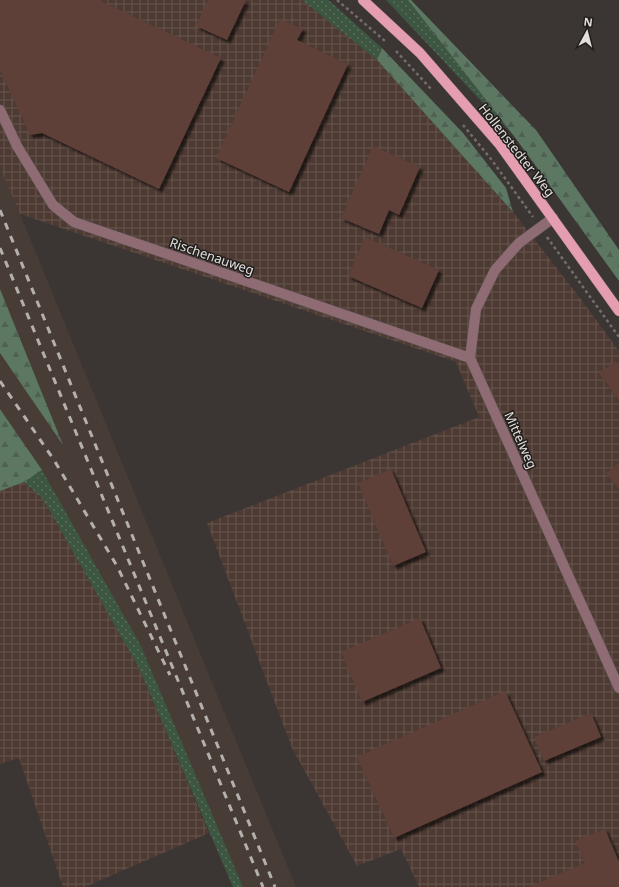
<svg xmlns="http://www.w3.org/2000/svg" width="619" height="887" font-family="'Noto Sans',sans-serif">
  <defs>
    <pattern id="industrial-grid" width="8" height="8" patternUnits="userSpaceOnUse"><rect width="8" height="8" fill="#4d3a32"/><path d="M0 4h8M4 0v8" fill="none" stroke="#66564f"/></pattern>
    <pattern id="grass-dots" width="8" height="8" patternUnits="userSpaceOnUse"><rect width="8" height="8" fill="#3d5642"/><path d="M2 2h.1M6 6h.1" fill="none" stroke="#596e5d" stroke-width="1.8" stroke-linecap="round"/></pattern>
    <pattern id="forest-firs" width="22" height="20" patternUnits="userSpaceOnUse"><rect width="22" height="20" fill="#5c7762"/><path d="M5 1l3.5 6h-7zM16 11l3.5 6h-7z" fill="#516054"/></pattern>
    <filter id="shadow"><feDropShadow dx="3.5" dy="3.5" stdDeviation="1" flood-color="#0009"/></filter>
  </defs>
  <rect width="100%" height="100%" fill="#3b3533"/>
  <polygon fill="#483c36" points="0,168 20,214 296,887 243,887 141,646 42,470 0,409 0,353 62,442 0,289"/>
  <g fill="url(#industrial-grid)">
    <polygon points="0,0 302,0 377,60 513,212 580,298 619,351 619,887 419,887 401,849 357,866 292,748 207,523 479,417 456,362 20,214 0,168"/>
    <polygon points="24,482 43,499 139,668 209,833 85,887 63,887 19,758 0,764 0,491"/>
  </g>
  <g fill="url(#grass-dots)">
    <polygon points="302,0 328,0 332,3 382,48 377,60"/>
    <polygon points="386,0 408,0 514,136"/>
    <polygon points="42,470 141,646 243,887 233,887 139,668 43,499 24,482"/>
  </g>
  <g fill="url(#forest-firs)">
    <polygon points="408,0 411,0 536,130 619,250 619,281 514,136"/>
    <polygon points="382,48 463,133 506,188 513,212 377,60"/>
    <polygon points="0,289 63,445 0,353"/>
    <polygon points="0,409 42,470 24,482 0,491"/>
  </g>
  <g fill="#5e3f38" filter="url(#shadow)">
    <polygon points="0,0 99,0 221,58 159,189 42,133 30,135 0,70"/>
    <polygon points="208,0 246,0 227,40 196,26"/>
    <polygon points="280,19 303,29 297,40 348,64 289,192 216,158"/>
    <polygon points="373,146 420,167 399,215 389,210 379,234 341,218"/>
    <polygon points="365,237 439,270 422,308 348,276"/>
    <polygon points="616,361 619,365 619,401 599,373"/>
    <polygon points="619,463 619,490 606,473"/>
    <polygon points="391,469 426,552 393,566 358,483"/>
    <polygon points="420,618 441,668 362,702 341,652"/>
    <polygon points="505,691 542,772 394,838 357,757"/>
    <polygon points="591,713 601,737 544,761 534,737"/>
    <polygon points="605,829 619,862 619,887 528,887 585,863 575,841"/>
  </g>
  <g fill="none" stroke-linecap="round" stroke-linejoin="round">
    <defs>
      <g id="minor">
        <polyline points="0,110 17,146 53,205 74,222 470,358"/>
        <polyline points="553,218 519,243 495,270 476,309 470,358 619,688"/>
      </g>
      <polyline id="major" points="363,0 420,53 500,145 619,311"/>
    </defs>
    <use href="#minor" stroke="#595351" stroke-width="11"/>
    <use href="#major" stroke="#595351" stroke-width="11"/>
    <g stroke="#736d6b" stroke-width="2.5" stroke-dasharray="3 3" stroke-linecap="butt">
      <polyline points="337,0 385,41"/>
      <polyline points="396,51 432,90"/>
      <polyline points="463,125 491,159 533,217"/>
      <polyline points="547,237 619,337"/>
    </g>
    <use href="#minor" stroke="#8f6b74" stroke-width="10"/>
    <use href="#major" stroke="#e59db0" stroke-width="10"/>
    <g stroke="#b4b0ae" stroke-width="3" stroke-dasharray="7 7" stroke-linecap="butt">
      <polyline points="0,210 275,887"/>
      <polyline points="0,248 263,887"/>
      <polyline points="0,381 54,460 117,566 170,675"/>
    </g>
  </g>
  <g text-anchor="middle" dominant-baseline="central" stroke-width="3" stroke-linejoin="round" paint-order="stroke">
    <g font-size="13" fill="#e2dedc" stroke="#201e1c">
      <text transform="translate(517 150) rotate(52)">Hollenstedter Weg</text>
      <text transform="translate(212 256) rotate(19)">Rischenauweg</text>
      <text transform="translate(521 440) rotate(66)">Mittelweg</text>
    </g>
  </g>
  <g transform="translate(587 32) rotate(7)" stroke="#201e1c" stroke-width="3" paint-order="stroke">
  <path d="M0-3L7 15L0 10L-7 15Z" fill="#e2dedc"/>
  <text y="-6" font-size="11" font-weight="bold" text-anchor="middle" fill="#e2dedc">N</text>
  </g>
</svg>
